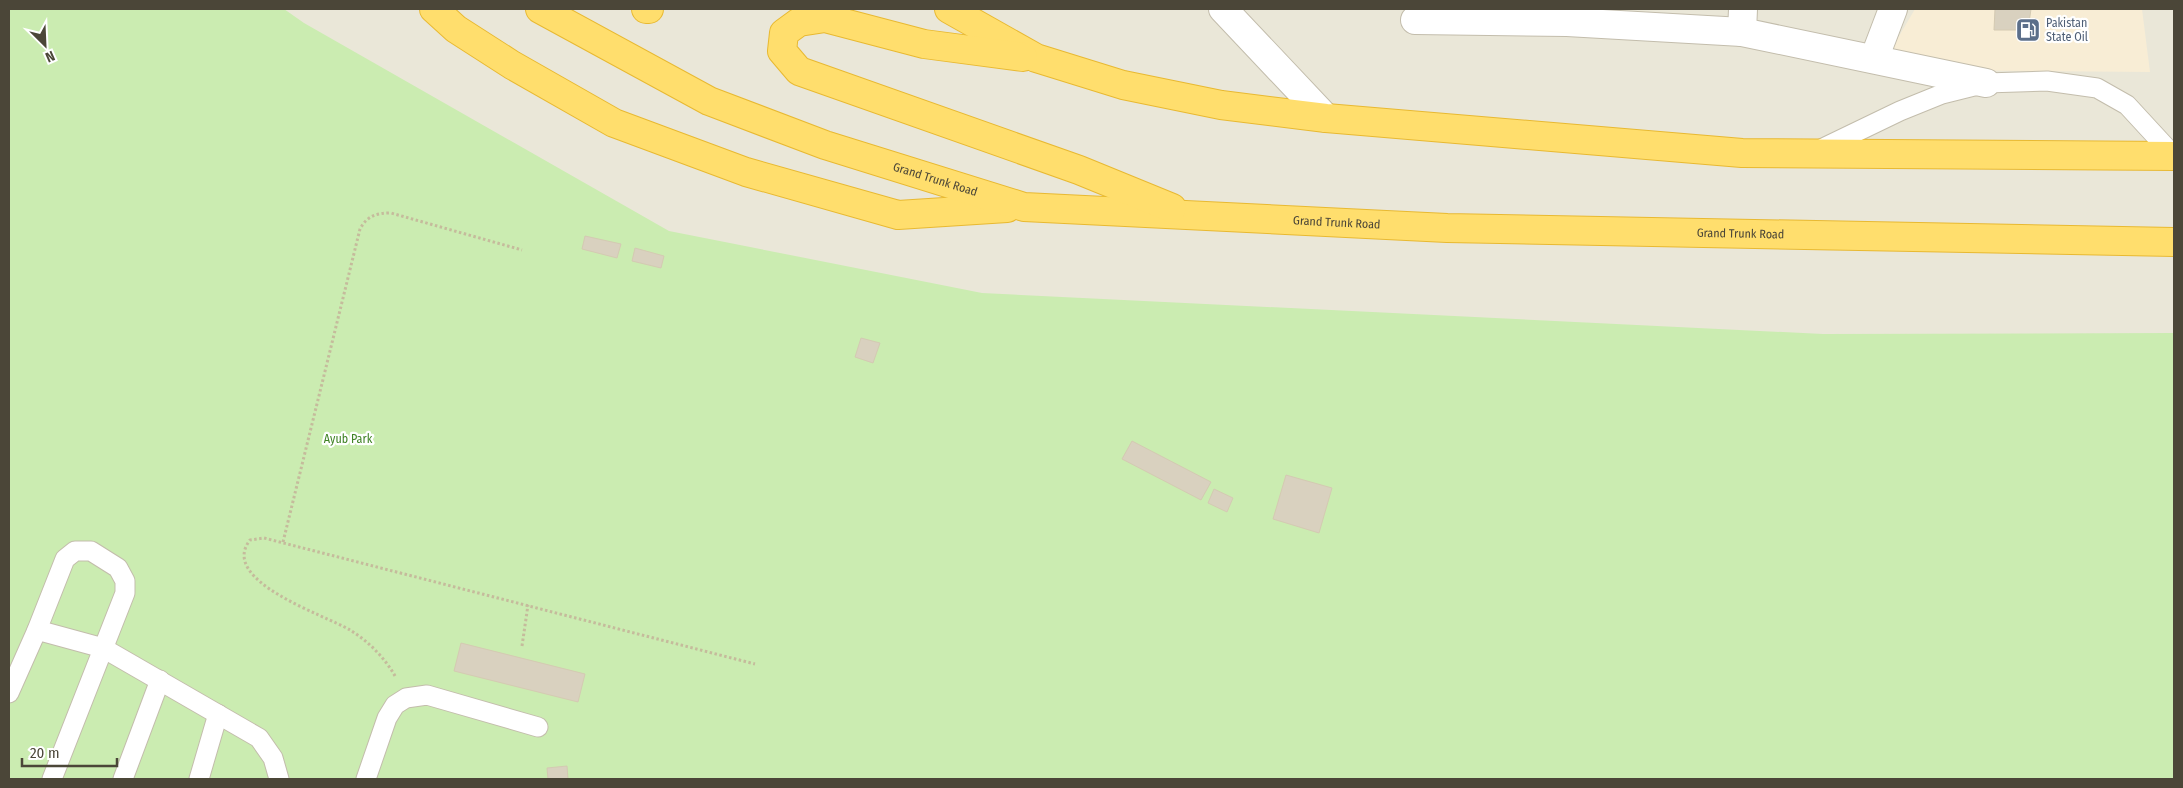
<svg xmlns="http://www.w3.org/2000/svg" width="2183" height="788" font-family="'Fira Sans Condensed',sans-serif">
  <rect width="100%" height="100%" fill="#f6f4eb"/>
  <rect fill="#eae7d8" x="9" y="9" width="2165" height="770"/>
  <polygon fill="#f8edd5" points="1915,9 2142,9 2150,72 1913,70 1892,48"/>
  <polygon fill="#cbecb1" points="9,9 284,9 304,23 669,231 982,293 1823,334 2174,333 2174,779 9,779"/>
  <g fill="#d9d1bf" stroke="#d4cab2">
    <polygon points="1995,9 2031,9 2028,30 1994,30"/>
    <polygon points="585,236 621,244 617,258 582,249"/>
    <polygon points="635,248 664,256 661,268 632,261"/>
    <polygon points="861,338 880,343 873,363 855,357"/>
    <polygon points="1132,441 1211,482 1201,500 1122,459"/>
    <polygon points="1286,475 1332,488 1319,533 1273,519"/>
    <polygon points="1214,489 1233,498 1227,512 1208,503"/>
    <polygon points="461,643 585,674 578,702 454,671"/>
    <polygon points="567,766 568,779 548,779 547,768"/>
  </g>
  <g fill="none" stroke-linecap="round" stroke-linejoin="round">
    <defs>
      <g id="lane">
        <polyline points="1817,151 1900,111 1942,94 1986,83 2047,81 2097,88 2127,105 2174,156"/>
        <polyline points="37,630 103,648 259,738 273,758 279,779"/>
        <polyline points="9,693 37,630 65,559 75,551 91,551 118,568 125,581 125,593 52,779"/>
        <polyline points="123,779 160,680"/>
        <polyline points="199,779 218,714"/>
        <polyline points="366,779 387,718 395,705 406,698 427,695 538,727"/>
      </g>
      <g id="street">
        <polyline points="1223,9 1326,118"/>
        <polyline points="1743,9 1742,32 1986,83"/>
        <polyline points="1415,20 1567,22 1742,32"/>
        <polyline points="1874,59 1893,9"/>
      </g>
      <g id="highway">
        <polyline points="434,9 456,29 512,65 614,123 746,172 898,215 1007,208"/>
        <path id="s1" d="M540 9 709 101 825 145 1024 207 1447 228 2174 242"/>
        <polyline points="646,9 649,9"/>
        <polyline points="949,9 1036,58 1123,85 1221,105 1326,118 1742,153 2174,156"/>
        <polyline points="1023,57 924,44 825,18 799,22 784,33 782,51 799,71 1079,170 1172,208"/>
      </g>
    </defs>
    <use href="#lane" stroke="#c3bdac" stroke-width="21"/>
    <use href="#street" stroke="#c3bdac" stroke-width="30"/>
    <use href="#highway" stroke="#e8b932" stroke-width="30"/>
    <g stroke="#c5bb9c" stroke-width="3" stroke-dasharray="2.5 2.5" stroke-linecap="butt">
      <path d="M283 542 360 229C367 216 376 213 391 213L522 250"/>
      <polyline points="522,646 528,605"/>
      <path d="M395 676C385 658 368 641 350 630 325 615 218 581 250 540L264 538 755 664"/>
    </g>
    <use href="#lane" stroke="#fff" stroke-width="19"/>
    <use href="#street" stroke="#fff" stroke-width="28"/>
    <use href="#highway" stroke="#ffde6d" stroke-width="28"/>
  </g>
  <defs>
    <symbol id="fuel-square" viewBox="-11 -11 22 22"><rect x="-9" y="-9" width="18" height="18" rx="4" fill="#5c6f8a" stroke="#fff"/><path d="M-5.5-6h7V0h2V4h1.3V-2.5L3-4.5l.8-.8L6-3V5H2.5V1h-1V6h-7ZM-4.2-4.7v3.2H.2V-4.7Z" fill="#fff"/></symbol>
  </defs>
  <g fill-rule="evenodd">
    <use href="#fuel-square" x="2014" y="16" width="28" height="28"/>
  </g>
  <g text-anchor="middle" dominant-baseline="central" stroke-width="4.5" stroke-linejoin="round" paint-order="stroke">
    <g font-size="12" fill="#4e5e75" stroke="#fff" text-anchor="start">
      <text x="2046" y="23">Pakistan<tspan x="2046" dy="14">State Oil</tspan></text>
    </g>
    <g font-size="12" fill="#4b4638" stroke="#fff">
      <text stroke="none"><textPath href="#s1" startOffset="432">Grand Trunk Road</textPath></text>
      <text stroke="none"><textPath href="#s1" startOffset="838">Grand Trunk Road</textPath></text>
      <text stroke="none"><textPath href="#s1" startOffset="1242">Grand Trunk Road</textPath></text>
    </g>
    <g font-size="12" fill="#3f8225" stroke="#fff">
      <text x="348" y="439">Ayub Park</text>
    </g>
  </g>
  <rect width="2183" height="788" fill="none" stroke="#4b4638" stroke-width="20"/>
  <g transform="translate(45 45) rotate(156)" stroke="#ffffff" stroke-width="4" paint-order="stroke">
  <path d="M0-4L9 19L0 12L-9 19Z" fill="#4b4638"/>
  <text y="-8" font-size="14" font-weight="bold" text-anchor="middle" fill="#4b4638">N</text>
  </g>
  <path d="M22 758v8h95v-8" fill="none" stroke="#4b4638" stroke-width="2.5"/>
  <text x="30" y="758" font-size="15" fill="#4b4638" stroke="#ffffff" stroke-width="4" paint-order="stroke">20 m</text>
</svg>
